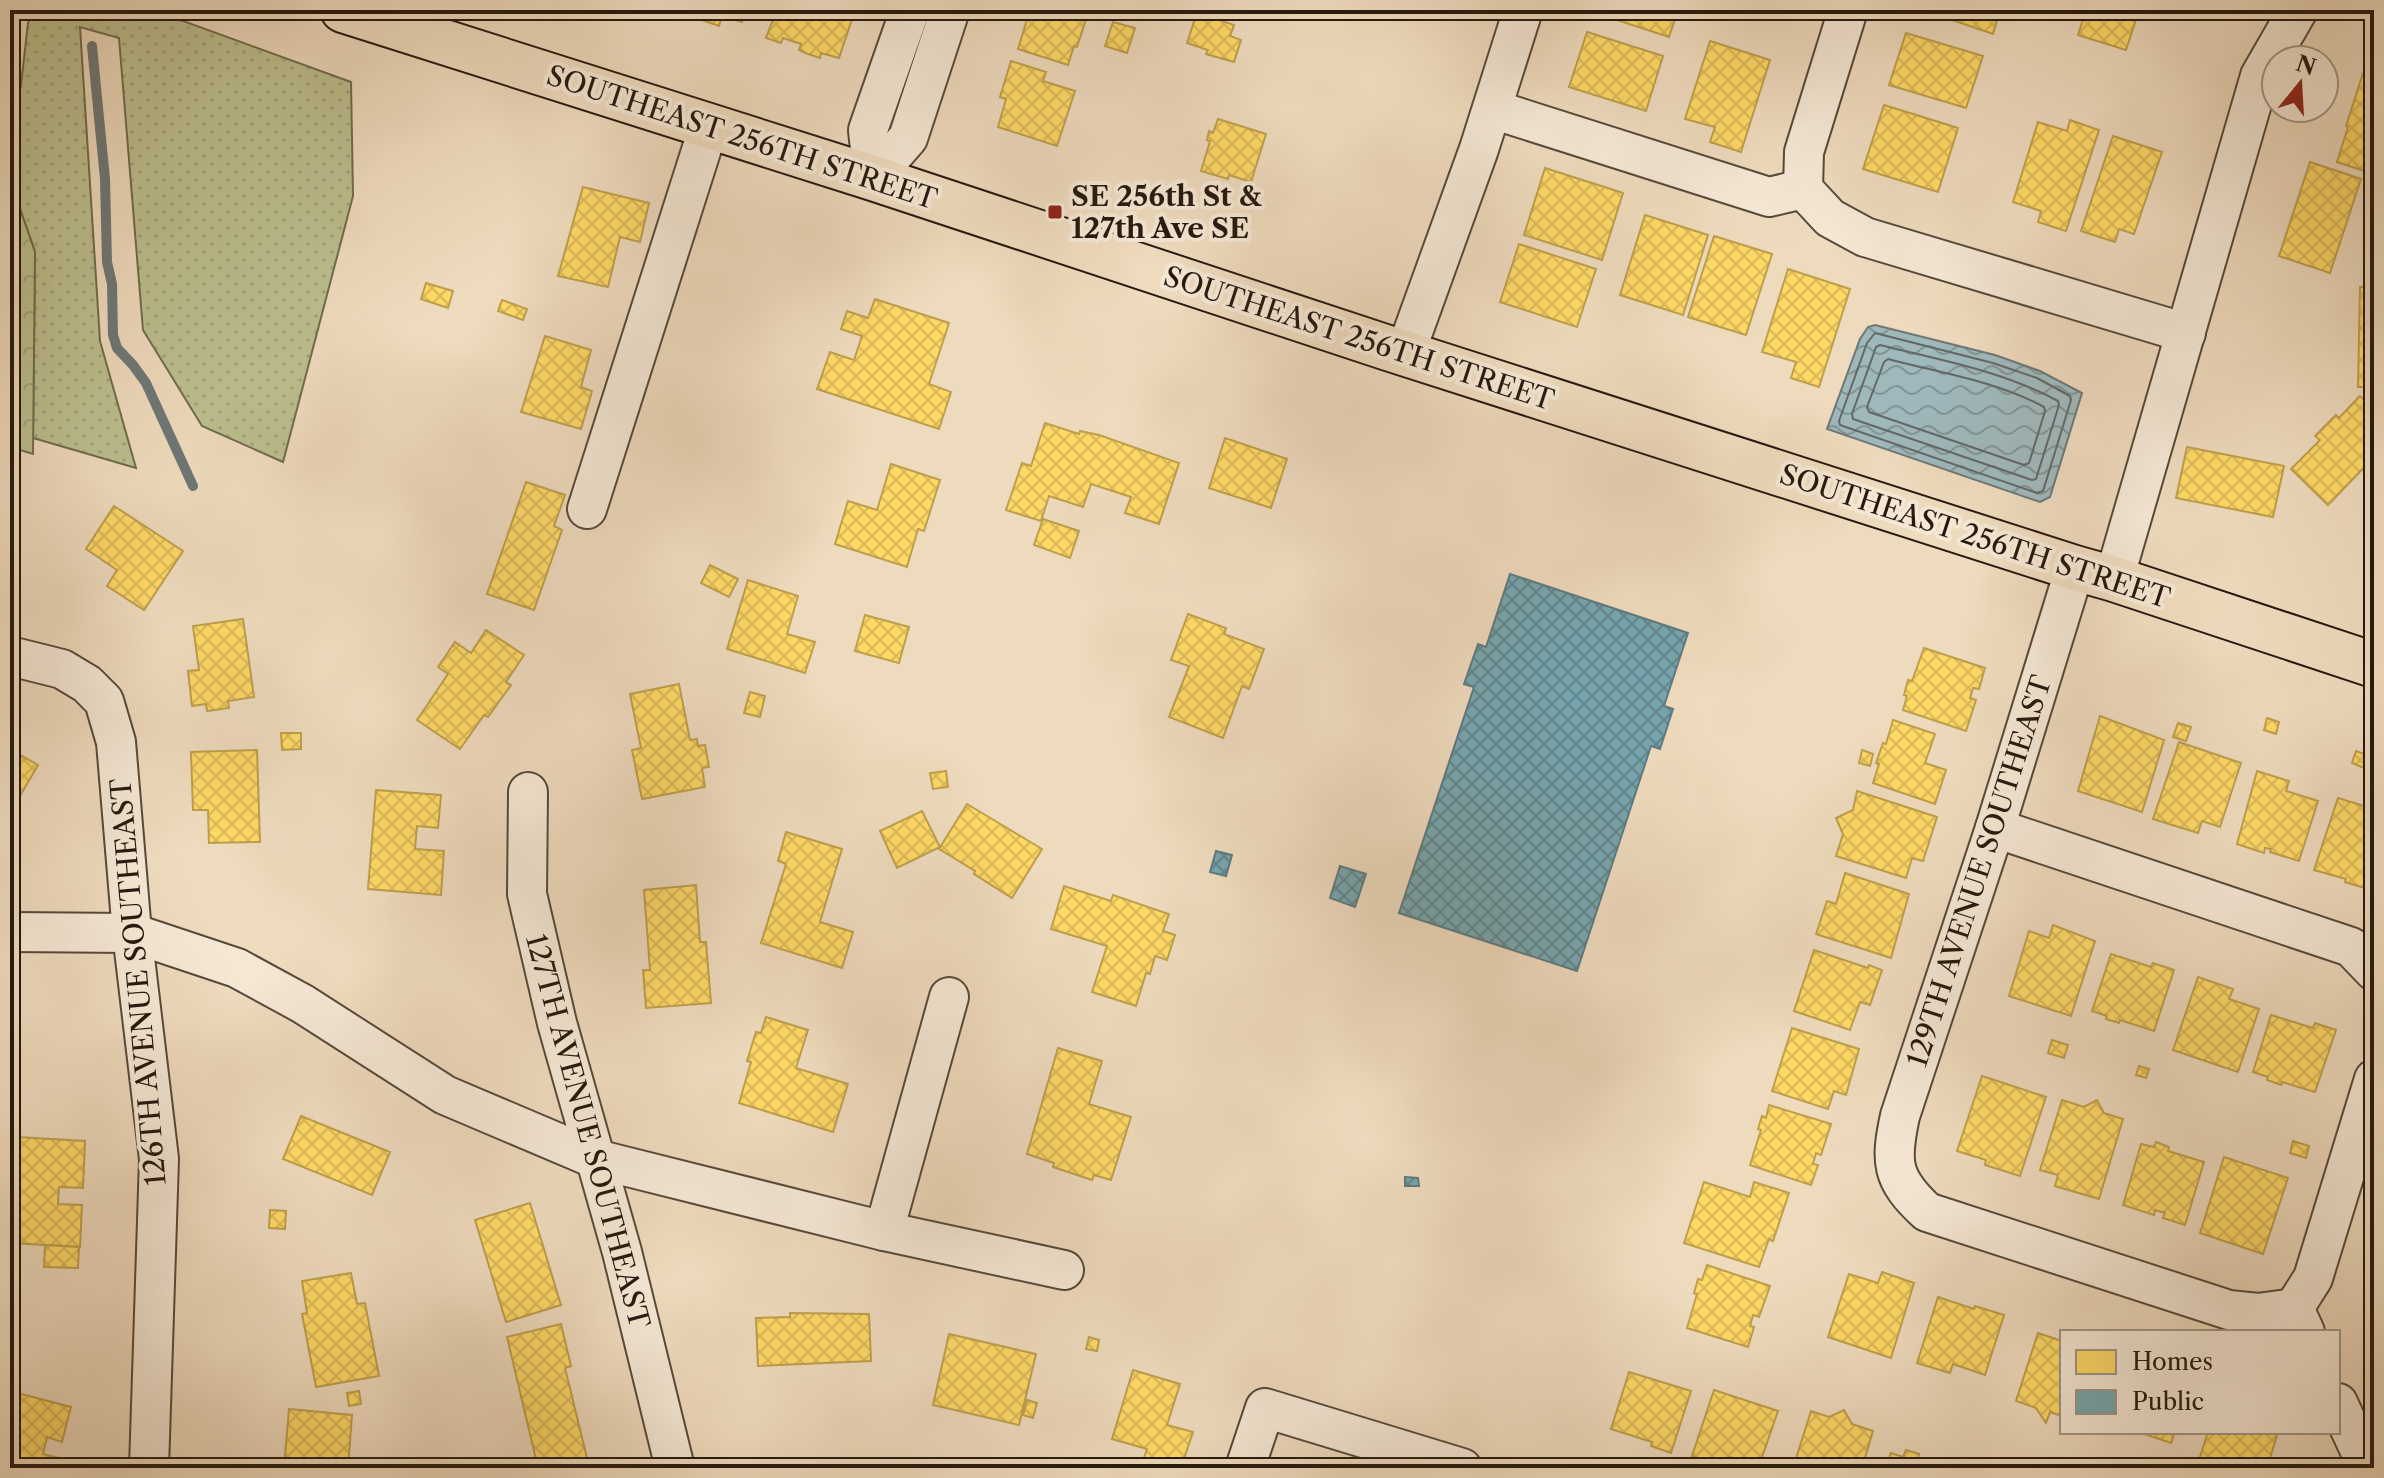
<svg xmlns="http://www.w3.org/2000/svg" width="2384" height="1478" font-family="'Libre Caslon Text',serif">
  <defs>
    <pattern id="grass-dots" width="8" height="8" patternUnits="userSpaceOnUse" patternTransform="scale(2)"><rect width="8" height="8" fill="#bcbe8e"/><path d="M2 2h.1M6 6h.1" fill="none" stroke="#a1a379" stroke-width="1.8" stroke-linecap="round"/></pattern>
    <pattern id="forest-crowns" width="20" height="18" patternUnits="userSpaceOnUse" patternTransform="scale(2)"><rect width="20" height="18" fill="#bcbe8e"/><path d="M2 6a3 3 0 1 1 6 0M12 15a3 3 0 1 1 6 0" fill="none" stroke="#a1a379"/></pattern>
    <pattern id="water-waves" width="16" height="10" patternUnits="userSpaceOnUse" patternTransform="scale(2)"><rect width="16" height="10" fill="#9fb8bc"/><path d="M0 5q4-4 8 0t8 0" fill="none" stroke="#819597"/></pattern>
    <pattern id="homes-cross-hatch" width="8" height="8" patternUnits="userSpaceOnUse" patternTransform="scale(2)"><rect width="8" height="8" fill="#ffd966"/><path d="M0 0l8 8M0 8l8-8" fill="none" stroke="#daba57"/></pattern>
    <pattern id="public-cross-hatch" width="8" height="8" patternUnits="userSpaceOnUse" patternTransform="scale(2)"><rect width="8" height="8" fill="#76a5af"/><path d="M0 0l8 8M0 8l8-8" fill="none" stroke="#61868d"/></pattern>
  </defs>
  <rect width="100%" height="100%" fill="#eedabd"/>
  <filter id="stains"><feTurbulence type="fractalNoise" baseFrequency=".0025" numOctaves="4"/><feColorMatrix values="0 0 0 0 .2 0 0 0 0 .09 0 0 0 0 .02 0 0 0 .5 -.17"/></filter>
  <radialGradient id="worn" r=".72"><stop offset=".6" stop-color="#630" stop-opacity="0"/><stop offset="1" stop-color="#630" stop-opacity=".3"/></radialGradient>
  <polygon fill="url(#grass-dots)" stroke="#706c4e" stroke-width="2" points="33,10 153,10 351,82 353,196 283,462 202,426 143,330 119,38 80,27 100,341 136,468 33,438 35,252 10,180 10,144 21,85 28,23"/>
  <polygon fill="url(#forest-crowns)" stroke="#706c4e" stroke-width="2" points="10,180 35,252 33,454 10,447"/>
  <polygon fill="url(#water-waves)" stroke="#6e7877" stroke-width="2" points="1875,325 1995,355 2040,371 2082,393 2050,497 2040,502 1827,429 1860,339 1868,327"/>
  <g fill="url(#homes-cross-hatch)" stroke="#be9f4c" stroke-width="2">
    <polygon points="699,10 745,10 742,22 722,16 719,26 699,19 701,11"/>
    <polygon points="770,10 829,10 852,19 839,58 821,53 820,58 805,53 799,50 801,44 783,38 781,43 766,38 775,14 769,12"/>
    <polygon points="1025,10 1089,10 1077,47 1074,46 1068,65 1018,49 1028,16 1024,15"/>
    <polygon points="1600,10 1678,10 1669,37 1598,14"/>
    <polygon points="1923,10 2000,10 1993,34"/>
    <polygon points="2086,10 2139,10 2126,50 2078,35"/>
    <polygon points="1197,12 1234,25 1230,36 1241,40 1234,62 1206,54 1208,50 1187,43"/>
    <polygon points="1113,22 1135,28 1127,53 1105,46"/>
    <polygon points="1587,32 1663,56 1646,111 1569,87"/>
    <polygon points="1906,33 1983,56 1966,108 1889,85"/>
    <polygon points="1710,41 1770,60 1741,152 1710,142 1715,127 1685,119"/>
    <polygon points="1011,61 1046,72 1043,81 1075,91 1057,146 998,127 1006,99 1000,97"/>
    <polygon points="2365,67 2374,70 2374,174 2337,162 2348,127 2346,126"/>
    <polygon points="1884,105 1958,128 1938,192 1863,169"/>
    <polygon points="1218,119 1266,134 1251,182 1229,175 1228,179 1201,171 1210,141 1207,140 1209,131 1213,133"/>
    <polygon points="2070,120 2099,130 2066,231 2038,222 2041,211 2013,202 2038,122 2067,131"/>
    <polygon points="2113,136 2162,152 2134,234 2119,229 2115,242 2081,231"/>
    <polygon points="2310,162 2361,179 2330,273 2279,256"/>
    <polygon points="1545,168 1623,193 1602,260 1524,235"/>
    <polygon points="583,187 649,203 640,242 620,237 608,287 558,276"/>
    <polygon points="1645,215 1708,235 1683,315 1620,295"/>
    <polygon points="1714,236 1772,254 1746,335 1688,317"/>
    <polygon points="1519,244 1596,269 1577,327 1500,302"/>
    <polygon points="1788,269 1850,289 1819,387 1791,378 1796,362 1762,352"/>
    <polygon points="426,283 453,291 448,308 421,299"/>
    <polygon points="2360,287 2374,287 2374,387 2358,387"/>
    <polygon points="875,299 949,323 929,384 951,392 939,429 817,389 830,352 854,360 862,336 841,329 847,311 868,318"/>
    <polygon points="502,300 527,309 523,320 498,311"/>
    <polygon points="545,336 591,350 581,387 592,391 581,429 521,412"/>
    <polygon points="2360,396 2374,409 2374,457 2328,505 2291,469 2320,440 2315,436 2336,415 2339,418"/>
    <polygon points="1045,423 1079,434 1080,431 1099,435 1179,463 1159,524 1125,513 1131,497 1091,484 1083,507 1049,496 1041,521 1006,510 1022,463 1031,466"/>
    <polygon points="1225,438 1287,459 1271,508 1209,488"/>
    <polygon points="2187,447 2284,466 2273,517 2176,498"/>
    <polygon points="891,464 940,480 924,531 918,529 907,567 835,544 848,501 877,510"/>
    <polygon points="526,482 565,495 554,526 562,530 534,610 487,594"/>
    <polygon points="114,506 183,551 144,610 107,586 117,570 86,549"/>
    <polygon points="1043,519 1079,531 1070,558 1034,545"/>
    <polygon points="710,565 738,579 729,597 701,583"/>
    <polygon points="748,580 798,596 787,634 815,642 805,673 727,649"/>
    <polygon points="1188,614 1226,628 1224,634 1264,649 1249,689 1242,686 1223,738 1169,717 1189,666 1171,660"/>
    <polygon points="865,615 909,627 899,663 855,651"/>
    <polygon points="243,619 254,697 228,701 229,708 207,711 206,704 192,706 188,671 199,670 193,626"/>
    <polygon points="486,630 524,655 506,682 511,685 488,717 484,715 460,749 417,720 448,674 438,667 455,642 471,653"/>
    <polygon points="1924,648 1985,668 1979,689 1973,688 1970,698 1976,700 1966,731 1903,710 1907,696 1904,695 1908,680 1912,681"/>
    <polygon points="679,684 690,740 697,739 698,746 705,745 709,767 702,768 705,787 642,799 632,750 641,748 630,694"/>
    <polygon points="750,692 765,696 760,717 744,713"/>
    <polygon points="2100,716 2164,740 2142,812 2078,791"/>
    <polygon points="2267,718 2279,722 2276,734 2264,730"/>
    <polygon points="1893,720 1935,734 1925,763 1946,770 1935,804 1873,783 1879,764 1876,763 1883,743 1886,744"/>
    <polygon points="2178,723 2191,727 2186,741 2173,737"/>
    <polygon points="281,733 301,733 301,749 282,750"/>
    <polygon points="2179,742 2241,763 2220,827 2202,821 2198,833 2153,819"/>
    <polygon points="10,749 38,765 10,813"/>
    <polygon points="257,750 260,842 209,843 208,810 193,810 191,752"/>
    <polygon points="1862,750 1873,754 1870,766 1859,763"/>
    <polygon points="2356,751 2370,756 2366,769 2352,763"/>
    <polygon points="946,771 948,787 933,789 930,773"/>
    <polygon points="2257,771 2289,781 2286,791 2318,801 2299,861 2270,852 2271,849 2265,848 2264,853 2237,844"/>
    <polygon points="376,790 441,795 438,828 417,826 415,849 444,851 441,895 368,889"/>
    <polygon points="1857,791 1937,817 1923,861 1912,858 1906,878 1836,856 1843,834 1836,818 1853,810"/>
    <polygon points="2338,798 2374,809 2374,891 2345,882 2346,879 2314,870"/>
    <polygon points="967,804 1042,849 1012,898 974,874 975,871 939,849"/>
    <polygon points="922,811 940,847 897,868 880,831"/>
    <polygon points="786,832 842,849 820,922 853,932 842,968 761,943 786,864 778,861"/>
    <polygon points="1845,873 1909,894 1891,958 1816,934 1827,901 1836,904"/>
    <polygon points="696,885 700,942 706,942 711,1003 646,1008 643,970 650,970 644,890"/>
    <polygon points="1064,886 1111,901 1113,895 1169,914 1163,931 1175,935 1167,960 1155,956 1150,974 1146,973 1136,1006 1092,992 1107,946 1051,929"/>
    <polygon points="2053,925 2095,941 2071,1016 2009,996 2029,931 2049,938"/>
    <polygon points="1814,950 1868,968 1869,965 1882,970 1870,1005 1860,1002 1850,1030 1794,1011"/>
    <polygon points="2111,954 2151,967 2153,963 2174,970 2154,1031 2120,1020 2119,1023 2106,1019 2107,1016 2092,1011"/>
    <polygon points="2198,977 2233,989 2229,999 2259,1009 2238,1072 2173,1050"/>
    <polygon points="2271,1015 2313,1028 2315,1023 2336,1030 2315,1092 2282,1082 2281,1085 2267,1080 2268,1077 2253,1072"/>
    <polygon points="766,1017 808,1030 796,1068 848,1084 833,1132 739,1103 751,1062 747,1061 756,1032 761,1033"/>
    <polygon points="1792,1028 1859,1049 1846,1095 1834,1091 1828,1109 1772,1091"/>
    <polygon points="2052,1040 2068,1045 2064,1058 2048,1053"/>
    <polygon points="1058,1048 1102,1061 1089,1104 1131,1117 1111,1180 1094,1175 1092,1180 1053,1167 1054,1163 1027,1154"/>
    <polygon points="2139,1066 2149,1069 2146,1078 2136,1075"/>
    <polygon points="1982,1076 2046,1097 2020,1176 1985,1165 1986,1160 1957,1151"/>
    <polygon points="2062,1100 2084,1107 2097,1100 2104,1113 2123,1119 2099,1199 2055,1186 2058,1175 2040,1170"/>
    <polygon points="1769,1105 1831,1124 1821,1155 1816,1153 1813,1164 1818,1165 1811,1185 1750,1165 1761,1130 1758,1129 1762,1116 1766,1118"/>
    <polygon points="301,1116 390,1152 372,1195 283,1159"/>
    <polygon points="17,1137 85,1141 83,1188 59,1187 58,1204 82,1205 80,1247 12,1243"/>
    <polygon points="2293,1141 2309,1146 2306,1158 2290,1153"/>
    <polygon points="2156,1142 2169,1147 2168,1151 2204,1162 2185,1225 2163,1218 2165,1213 2155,1210 2154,1215 2123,1205 2141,1144 2154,1147"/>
    <polygon points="2224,1157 2288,1178 2263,1254 2200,1233"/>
    <polygon points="1704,1182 1750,1197 1754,1182 1789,1193 1773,1241 1769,1239 1759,1267 1684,1243"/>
    <polygon points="530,1203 561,1305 506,1322 475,1220"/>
    <polygon points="270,1210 286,1211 285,1229 269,1228"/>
    <polygon points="45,1245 79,1247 78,1268 44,1267"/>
    <polygon points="1707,1265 1770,1286 1759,1317 1753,1315 1750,1326 1754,1327 1748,1347 1687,1328 1697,1294 1694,1293 1698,1279 1702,1280"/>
    <polygon points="1882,1272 1914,1283 1891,1358 1828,1337 1849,1274 1878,1283"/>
    <polygon points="351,1273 357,1304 365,1303 379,1376 316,1387 302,1314 307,1313 302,1281"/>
    <polygon points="10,1295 16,1298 10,1316"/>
    <polygon points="1938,1297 1974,1309 1975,1306 2004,1315 1985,1375 1953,1364 1950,1373 1917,1363"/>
    <polygon points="790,1313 869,1314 871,1361 758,1366 756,1318 790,1317"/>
    <polygon points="561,1324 571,1366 565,1368 587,1458 538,1468 507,1337"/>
    <polygon points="2038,1333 2062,1341 2062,1416 2050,1412 2046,1423 2036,1408 2016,1401"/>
    <polygon points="949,1334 1036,1354 1019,1425 933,1405"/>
    <polygon points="1089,1337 1099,1340 1097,1351 1086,1349"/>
    <polygon points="1133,1370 1180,1384 1167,1425 1193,1432 1181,1468 1144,1458 1147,1449 1112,1439"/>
    <polygon points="1629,1372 1691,1391 1671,1453 1651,1446 1652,1442 1611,1429"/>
    <polygon points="1714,1390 1778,1411 1759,1466 1730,1457 1726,1468 1692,1456"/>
    <polygon points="10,1391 71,1407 62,1442 47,1437 43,1454 78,1463 77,1468 10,1468"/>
    <polygon points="359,1391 361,1404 349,1406 347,1393"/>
    <polygon points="1027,1400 1037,1403 1033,1418 1023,1415"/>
    <polygon points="289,1409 352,1415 348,1468 284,1468"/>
    <polygon points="1844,1410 1852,1424 1873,1431 1862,1468 1793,1468 1811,1411 1829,1417"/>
    <polygon points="2138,1432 2175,1432 2171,1443"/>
    <polygon points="2208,1432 2278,1432 2267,1468 2225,1468 2199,1460"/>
    <polygon points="1906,1450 1919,1454 1917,1461 1939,1468 1886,1468 1891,1453 1903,1457"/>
  </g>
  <g fill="url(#public-cross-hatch)" stroke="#5e7b7f" stroke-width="2">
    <polygon points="1510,574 1688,633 1664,706 1673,709 1660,749 1651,746 1577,971 1399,913 1474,687 1464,684 1478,644 1486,647"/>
    <polygon points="1216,851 1232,855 1226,876 1210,872"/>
    <polygon points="1340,866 1366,874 1355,907 1330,898"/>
    <polygon points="1405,1177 1418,1178 1419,1186 1405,1186"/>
  </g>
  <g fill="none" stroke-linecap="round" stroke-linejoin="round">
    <g stroke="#626866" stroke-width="2">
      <polygon points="1875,333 1993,363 2037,378 2070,396 2071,400 2043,491 2037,493 1840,425 1839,421 1867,343"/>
      <path d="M1880 345C1940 360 2003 371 2058 401L2059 405 2036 479 2032 480 1853 419 1852 414 1876 347Z"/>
      <path d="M1888 359C1940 373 1996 381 2044 407L2045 411 2029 463 2024 465 1869 412 1867 407 1884 362Z"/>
    </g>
    <polyline stroke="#6e7877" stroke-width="10" points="92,46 105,179 107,262 112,284 113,335 117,348 133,365 146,383 193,486"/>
    <defs>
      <g id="minor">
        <polyline points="1492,109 1769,197 1803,189 1830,218 1865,237 2186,333"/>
        <polyline points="873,178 908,138 950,10"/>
        <polyline points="873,178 868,130 910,10"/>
        <polyline points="1803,189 1804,152 1848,10"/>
        <polyline points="1405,354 1479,149 1523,10"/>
        <polyline points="587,509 709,126"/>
        <path d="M2075 568 1995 828 1900 1116C1890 1162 1891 1179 1927 1212L2229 1310 2258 1313 2294 1308"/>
        <polyline points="2114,579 2260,76 2298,10"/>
        <polyline points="10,656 62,669 87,684 104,701 116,742 132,933 159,1159 149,1468"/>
        <polyline points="528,792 527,894 557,1023 622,1252 675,1468"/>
        <polyline points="1995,828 2351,947 2374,971"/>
        <polyline points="10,932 132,933 237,968 303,1004 445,1095 596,1159 884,1231 1064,1270"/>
        <polyline points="884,1231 949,997"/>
        <polyline points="2305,1332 2294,1308 2313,1278 2374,1079"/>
        <polyline points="2338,1403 2368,1468"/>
        <polyline points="1245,1468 1265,1408 1462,1468"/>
      </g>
      <polyline id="major" points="343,10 873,178 1388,348 2075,568 2114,579 2374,665"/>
    </defs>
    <use href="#minor" stroke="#57493a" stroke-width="42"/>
    <use href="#major" stroke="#25190f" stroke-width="48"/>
    <use href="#minor" stroke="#f4e7d4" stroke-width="38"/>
    <use href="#major" stroke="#eedabd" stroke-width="44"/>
  </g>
  <rect fill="#8f2418" stroke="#f4e7d4" stroke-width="3" x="1047" y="204" width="16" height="16" rx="4"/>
  <g text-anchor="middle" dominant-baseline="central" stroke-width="8" stroke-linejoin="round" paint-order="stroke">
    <g font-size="28" fill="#25190f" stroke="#f4e7d4">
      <text transform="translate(742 137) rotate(18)">SOUTHEAST 256TH STREET</text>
      <text transform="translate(1359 338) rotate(18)">SOUTHEAST 256TH STREET</text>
      <text transform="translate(1975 536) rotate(18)">SOUTHEAST 256TH STREET</text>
      <text transform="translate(1979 871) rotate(-72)">129TH AVENUE SOUTHEAST</text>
      <text transform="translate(138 982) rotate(-95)">126TH AVENUE SOUTHEAST</text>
      <text transform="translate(588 1131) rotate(75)">127TH AVENUE SOUTHEAST</text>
    </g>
    <g font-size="28" font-weight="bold" fill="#25190f" stroke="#f4e7d4" text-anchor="start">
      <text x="1071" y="196">SE 256th St &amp;<tspan x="1071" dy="32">127th Ave SE</tspan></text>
    </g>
  </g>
  <rect width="2384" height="1478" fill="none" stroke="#eedabd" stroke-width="40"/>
  <rect x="12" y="12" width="2360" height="1454" fill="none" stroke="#25190f" stroke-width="4"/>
  <rect x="20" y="20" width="2344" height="1438" fill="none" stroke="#25190f" stroke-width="2"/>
  <rect x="2060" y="1330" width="280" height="104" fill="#f4e7d4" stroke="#a19585" stroke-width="2"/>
  <rect x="2076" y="1350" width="40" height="24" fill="#ffd966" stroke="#a19585" stroke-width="2"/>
  <text x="2132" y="1370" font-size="24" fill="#25190f">Homes</text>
  <rect x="2076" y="1390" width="40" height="24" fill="#76a5af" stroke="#a19585" stroke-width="2"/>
  <text x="2132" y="1410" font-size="24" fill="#25190f">Public</text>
  <g transform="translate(2300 84) rotate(18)"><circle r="38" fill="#f4e7d4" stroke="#a19585" stroke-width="2"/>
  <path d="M0-6L14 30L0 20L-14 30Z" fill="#8f2418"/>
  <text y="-12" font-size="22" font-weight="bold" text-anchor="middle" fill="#25190f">N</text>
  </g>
  <rect width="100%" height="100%" filter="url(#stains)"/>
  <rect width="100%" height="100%" fill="url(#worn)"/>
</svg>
